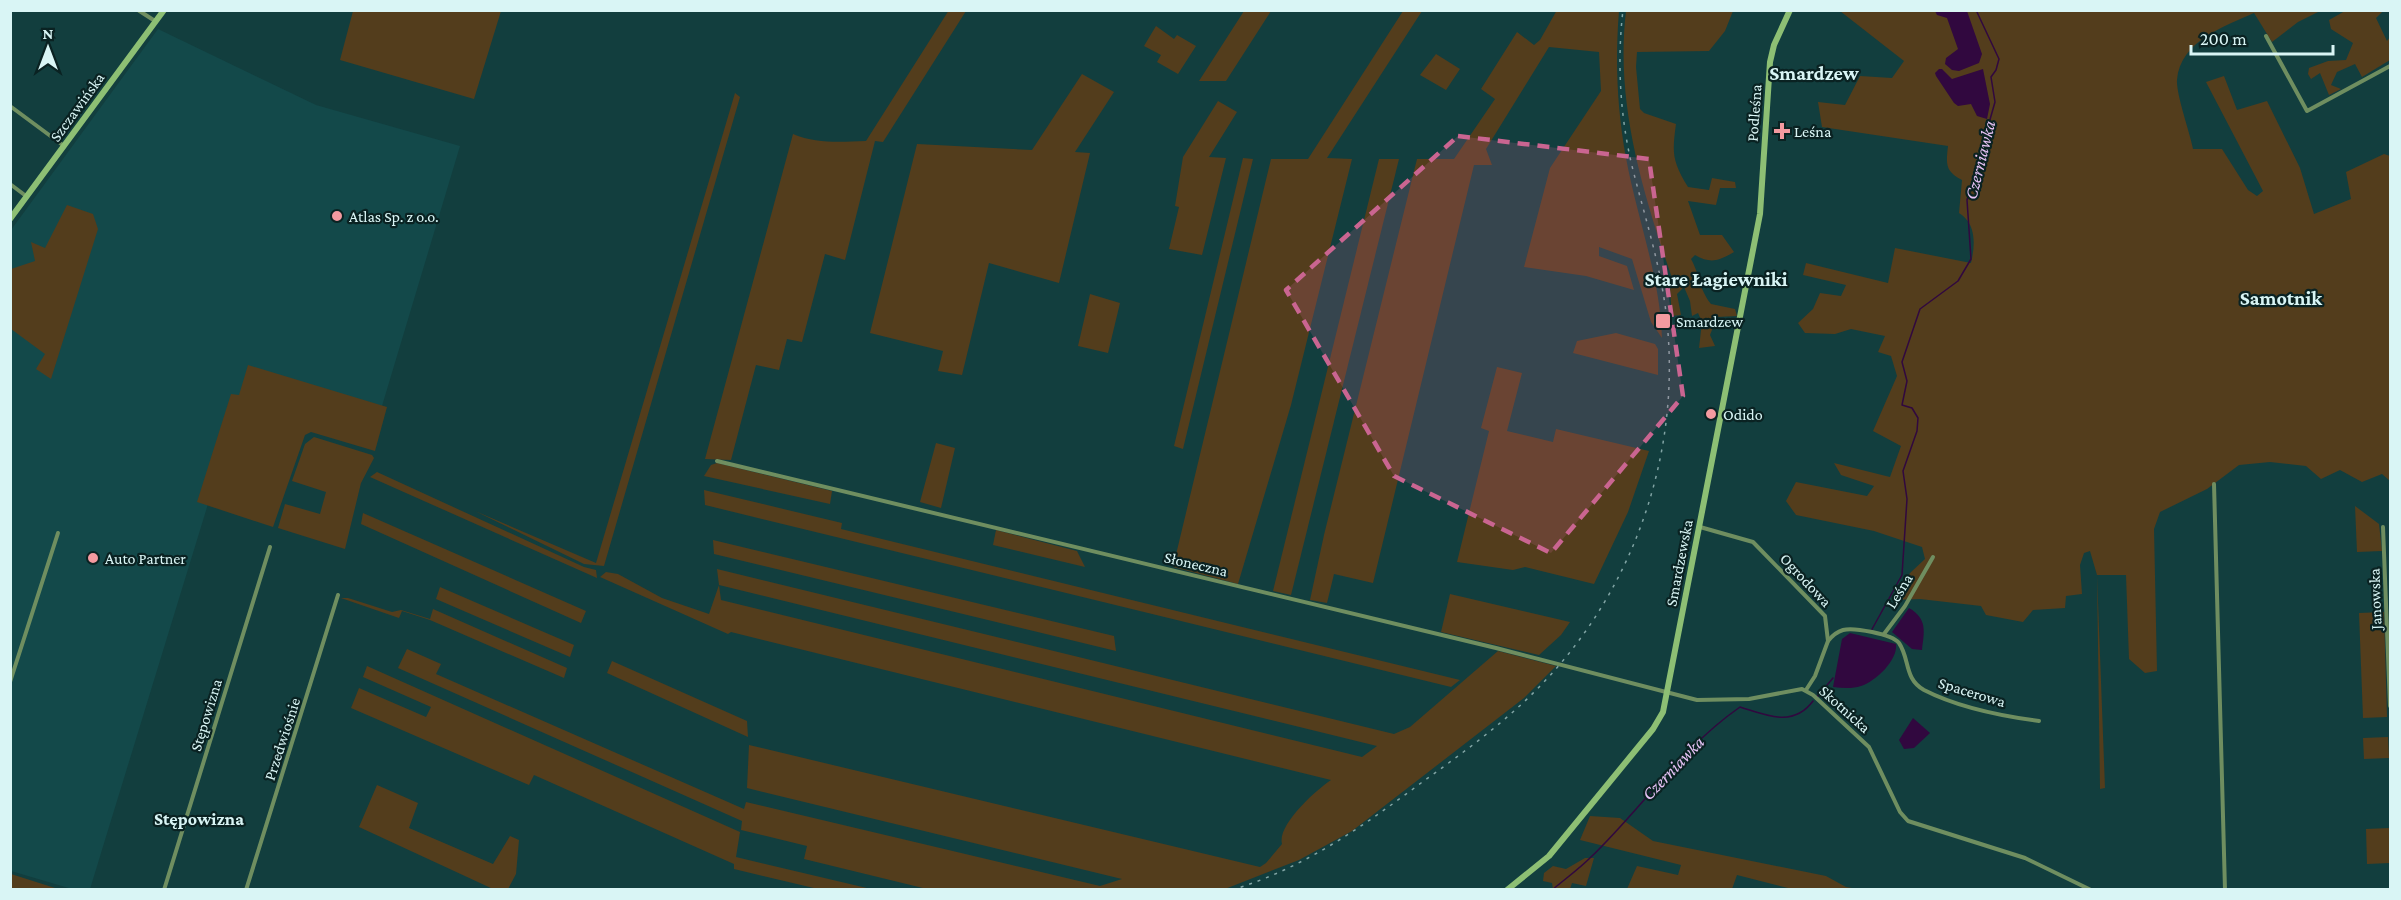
<svg xmlns="http://www.w3.org/2000/svg" width="2401" height="900" font-family="'Crimson Pro',serif">
  <rect width="100%" height="100%" fill="#123e3e"/>
  <polygon fill="#13494a" points="158,29 316,105 460,146 382,406 250,367 90,889 72,889 11,871 11,230"/>
  <g fill="#533d1c" fill-rule="evenodd">
    <path d="M949 10 966 11 883 142 875 141 845 260 825 254 802 342 787 339 779 370 756 365 731 460 705 459 793 134C817 144 840 142 866 141Z"/>
    <path d="M1557 10 1619 11C1615 61 1617 108 1626 158 1637 218 1660 276 1662 338L1651 322 1632 259 1599 247V256L1627 266 1634 290 1586 276 1524 267 1550 168 1601 91 1599 52 1549 47 1486 149 1492 165H1474L1373 583 1334 574 1327 603 1310 600 1324 535 1417 159H1454L1495 99 1481 89 1517 32 1534 45 1540 40Z"/>
    <polygon points="353,11 501,11 474,99 340,60"/>
    <polygon points="1244,11 1271,11 1226,81 1199,81"/>
    <polygon points="1403,11 1422,11 1327,158 1352,159 1291,405 1238,584 1173,567 1271,159 1308,159"/>
    <path d="M1626 11H1733L1725 31 1709 51 1637 52 1636 67 1640 109 1644 113 1676 124C1672 153 1672 161 1688 187L1709 190 1712 178 1735 182 1736 188H1720L1716 205 1688 201 1700 235H1722L1734 252C1718 261 1711 264 1695 255L1691 259C1701 277 1698 287 1711 304L1735 309 1737 316 1717 317 1710 335 1715 346 1699 348 1702 322 1698 313 1692 316 1690 301 1684 287 1677 294 1681 315 1672 316 1670 290 1673 281C1643 193 1615 104 1626 11Z"/>
    <path d="M1840 11H2320L2298 22 2272 42 2254 13C2225 26 2180 41 2177 80 2176 94 2190 133 2193 149H2222L2248 190 2257 196 2263 191 2206 82 2224 76 2237 110 2267 101 2300 168 2314 214 2351 199 2346 172 2384 154 2390 156V481L2382 474 2362 482 2340 470 2321 479 2306 466 2270 462 2239 465 2207 489 2160 512 2154 529 2157 671 2145 673 2129 659 2126 575H2097L2105 788 2100 789 2097 575 2090 551 2084 553 2080 565 2082 594 2066 596 2065 608 2033 610 2023 622 1986 615 1981 606 1920 599 1895 600 1910 573 1925 559 1922 547 1874 531 1796 515 1786 501 1796 482 1867 496 1874 486 1841 475 1834 463 1890 477 1901 446 1873 431 1897 376 1891 356 1878 352 1885 336 1851 329 1835 334 1805 333 1798 323 1813 309 1820 293 1841 296 1846 285 1803 275 1806 263 1888 283 1895 248 1971 263C1975 246 1977 224 1959 213L1962 180C1945 171 1946 164 1948 146L1822 127 1818 102 1845 105 1860 76 1892 78 1904 61Z"/>
    <polygon points="2345,11 2383,11 2376,18 2387,41 2390,37 2390,60 2362,77 2355,64 2337,72 2331,85 2341,89 2329,95 2320,73 2311,79 2308,74 2309,68 2328,61 2346,60 2353,43 2331,29 2329,20"/>
    <polygon points="1156,26 1174,39 1177,35 1196,46 1178,74 1157,62 1161,55 1144,46"/>
    <polygon points="1436,54 1460,69 1446,90 1420,75"/>
    <polygon points="1082,74 1114,92 1075,152 1090,153 1059,283 989,263 962,375 938,371 943,351 870,333 917,144 1032,150"/>
    <polygon points="735,93 740,97 604,566 584,564 475,511 596,563"/>
    <polygon points="1218,101 1237,112 1209,157 1226,158 1202,255 1169,249 1179,207 1175,206 1183,157"/>
    <polygon points="1243,158 1253,159 1183,449 1174,446"/>
    <polygon points="1379,159 1399,159 1291,595 1273,591"/>
    <polygon points="67,205 93,214 98,229 51,379 36,369 45,354 11,329 11,269 35,261 31,242 45,248"/>
    <polygon points="1090,294 1120,303 1108,353 1078,346"/>
    <polygon points="1616,333 1655,344 1658,349 1658,375 1573,353 1577,341"/>
    <polygon points="248,365 387,407 375,451 311,432 305,435 273,527 197,502 231,394 239,395"/>
    <polygon points="1497,367 1522,373 1507,431 1553,442 1556,429 1649,451 1628,512 1594,584 1525,567 1513,570 1457,562 1489,431 1481,428"/>
    <polygon points="314,437 372,455 374,458 361,483 345,549 278,528 285,504 320,514 326,492 292,481 305,444"/>
    <polygon points="936,443 955,448 941,508 920,502"/>
    <polygon points="717,463 832,491 830,504 704,476 711,465"/>
    <polygon points="377,472 584,567 596,570 597,578 370,477"/>
    <polygon points="704,490 842,523 841,529 1460,680 1451,687 705,505"/>
    <polygon points="2355,506 2379,524 2382,551 2357,552"/>
    <polygon points="363,513 586,611 581,623 361,524"/>
    <polygon points="996,530 1077,551 1085,567 993,545"/>
    <polygon points="713,540 1114,636 1116,651 714,554"/>
    <path d="M717 569 1394 734 1410 727 1498 651 1556 666 1524 698 1352 831 1299 860 1225 889H927L804 859 807 846 741 830 742 821 398 668 407 649 441 664 436 674 744 809 746 802 1100 886 1122 879 747 788 749 745 1260 867 1266 863 1282 844C1277 825 1316 790 1331 780L731 632 728 634 600 577 606 572 618 574 662 598 709 614 719 585ZM719 585 1377 746 1362 757 721 600Z"/>
    <polygon points="440,587 574,645 570,657 436,599"/>
    <polygon points="1450,594 1570,622 1561,635 1539,655 1441,632"/>
    <polygon points="341,598 348,598 392,612 401,610 430,619 433,609 567,668 564,678 430,620 402,611 399,618"/>
    <polygon points="2384,612 2387,717 2363,718 2359,613"/>
    <polygon points="612,661 747,721 748,737 607,673"/>
    <polygon points="367,666 740,832 736,857 871,889 818,889 734,869 734,864 534,775 529,785 351,708 359,688 426,717 431,707 363,677"/>
    <polygon points="2388,737 2389,758 2364,759 2363,738"/>
    <polygon points="377,785 418,803 409,828 493,864 510,836 519,840 516,874 508,889 493,889 359,827"/>
    <polygon points="1590,816 1620,818 1653,841 1826,876 1846,887 1858,889 1792,889 1737,875 1732,889 1627,889 1637,866 1678,875 1681,865 1580,840"/>
    <polygon points="2390,828 2390,863 2367,864 2366,829"/>
    <polygon points="1585,858 1594,858 1586,886 1572,883 1570,889 1553,889 1552,883 1543,881 1544,873 1553,866 1566,869"/>
    <polygon points="11,874 55,888 61,889 11,889"/>
  </g>
  <g fill="#31083f">
    <polygon points="1935,11 1967,11 1982,54 1979,63 1959,71 1952,70 1945,64 1946,58 1958,49 1947,18 1937,15"/>
    <polygon points="1939,69 1942,69 1952,79 1983,69 1990,104 1987,119 1977,116 1971,104 1958,106 1954,103 1936,76 1935,73"/>
    <path d="M1909 608C1928 619 1924 632 1922 650L1912 649 1892 632Z"/>
    <path d="M1850 633 1896 644C1898 660 1876 681 1861 686 1852 689 1842 688 1833 687L1842 639Z"/>
    <polygon points="1913,718 1930,733 1914,748 1904,749 1899,740"/>
  </g>
  <g fill="none" stroke-linecap="round" stroke-linejoin="round">
    <g stroke="#31083f" stroke-width="1.5">
      <polyline points="1871,631 1902,575 1907,499 1903,471 1917,431 1918,418 1912,408 1902,405 1907,381 1902,362 1920,309 1958,281 1971,259 1967,200 1995,102 1991,77 1996,70 1999,59 1976,10"/>
      <polyline points="1817,697 1833,678"/>
      <path d="M1552 890C1565 879 1579 869 1591 857 1642 808 1681 748 1740 707 1766 715 1793 728 1813 701"/>
    </g>
    <g stroke="#6f8e60" stroke-width="4">
      <polyline points="138,10 155,21"/>
      <polyline points="2266,36 2307,111 2390,66"/>
      <polyline points="10,106 64,146"/>
      <polyline points="10,184 26,196"/>
      <polyline points="717,461 1496,648 1697,700 1749,699 1802,689 1813,695 1869,747 1900,812 1908,821 2025,858 2091,890"/>
      <polyline points="2214,484 2225,890"/>
      <polyline points="1700,527 1753,542 1825,616 1828,641 1815,676 1806,690"/>
      <polyline points="2383,527 2390,706"/>
      <polyline points="1884,634 1905,606 1933,557"/>
      <path d="M1828 641C1832 636 1836 632 1843 630 1853 627 1892 634 1899 643 1910 659 1904 679 1924 690 1957 707 2001 716 2039 721"/>
      <polyline points="10,682 58,533"/>
      <polyline points="164,890 270,547"/>
      <polyline points="246,890 338,595"/>
    </g>
    <g stroke="#8dbf74" stroke-width="6">
      <polyline points="10,219 164,10"/>
      <polyline points="1507,890 1549,856 1653,729 1663,712 1760,214 1770,62 1774,45 1790,10"/>
    </g>
    <path stroke="#82a5a5" stroke-width="1.5" stroke-dasharray="3 6" stroke-linecap="butt" d="M1232 890C1304 868 1362 827 1421 783 1464 752 1507 721 1543 683 1632 590 1678 461 1668 333 1664 274 1645 219 1631 162 1620 113 1617 61 1623 10"/>
  </g>
  <path fill="#ca6591" fill-opacity="0.2" stroke="#ca6591" stroke-width="4.5" stroke-dasharray="12 8" stroke-linejoin="round" d="M1458 136 1649 159 1683 396 1551 553 1394 476 1286 290Z"/>
  <g fill="#f49aa0" stroke="#0a2222" stroke-width="2">
    <path d="M1779 122h6v6h6v6h-6v6h-6v-6h-6v-6h6z"/>
    <circle cx="337" cy="216" r="6"/>
    <rect x="1655" y="313" width="16" height="16" rx="3"/>
    <circle cx="1711" cy="414" r="6"/>
    <circle cx="93" cy="558" r="6"/>
  </g>
  <g text-anchor="middle" dominant-baseline="central" stroke-width="4.5" stroke-linejoin="round" paint-order="stroke">
    <g font-size="16" fill="#d9f5f5" stroke="#0a2222">
      <text transform="translate(77 107) rotate(-54)">Szczawińska</text>
      <text transform="translate(1754 113) rotate(-86)">Podleśna</text>
      <text transform="translate(1679 563) rotate(-79)">Smardzewska</text>
      <text transform="translate(1196 564) rotate(13)">Słoneczna</text>
      <text transform="translate(1806 580) rotate(47)">Ogrodowa</text>
      <text transform="translate(1899 591) rotate(-59)">Leśna</text>
      <text transform="translate(2375 599) rotate(-92)">Janowska</text>
      <text transform="translate(1972 692) rotate(17)">Spacerowa</text>
      <text transform="translate(1845 709) rotate(42)">Skotnicka</text>
      <text transform="translate(206 715) rotate(-73)">Stępowizna</text>
      <text transform="translate(282 739) rotate(-72)">Przedwiośnie</text>
    </g>
    <g font-size="16" fill="#d9f5f5" stroke="#0a2222" text-anchor="start">
      <text x="1794" y="131">Leśna</text>
      <text x="349" y="216">Atlas Sp. z o.o.</text>
      <text x="1676" y="321">Smardzew</text>
      <text x="1723" y="414">Odido</text>
      <text x="105" y="558">Auto Partner</text>
    </g>
    <g font-size="18" font-style="italic" fill="#e7c3f6" stroke="#0a2222">
      <text transform="translate(1980 160) rotate(-76)">Czerniawka</text>
      <text transform="translate(1673 768) rotate(-46)">Czerniawka</text>
    </g>
    <g font-size="18" font-weight="bold" fill="#d9f5f5" stroke="#0a2222">
      <text x="199" y="819">Stępowizna</text>
    </g>
    <g font-size="20" font-weight="bold" fill="#d9f5f5" stroke="#0a2222">
      <text x="1814" y="73">Smardzew</text>
      <text x="1716" y="279">Stare Łagiewniki</text>
      <text x="2281" y="298">Samotnik</text>
    </g>
  </g>
  <rect width="2401" height="900" fill="none" stroke="#d9f5f5" stroke-width="24"/>
  <g transform="translate(48 48)" stroke="#0a2222" stroke-width="4.5" paint-order="stroke">
  <path d="M0-4.5L10 22L0 15L-10 22Z" fill="#d9f5f5"/>
  <text y="-9" font-size="16" font-weight="bold" text-anchor="middle" fill="#d9f5f5">N</text>
  </g>
  <path d="M2191 45v9h142v-9" fill="none" stroke="#d9f5f5" stroke-width="3"/>
  <text x="2200" y="45" font-size="18" fill="#d9f5f5" stroke="#0a2222" stroke-width="4.5" paint-order="stroke">200 m</text>
</svg>
